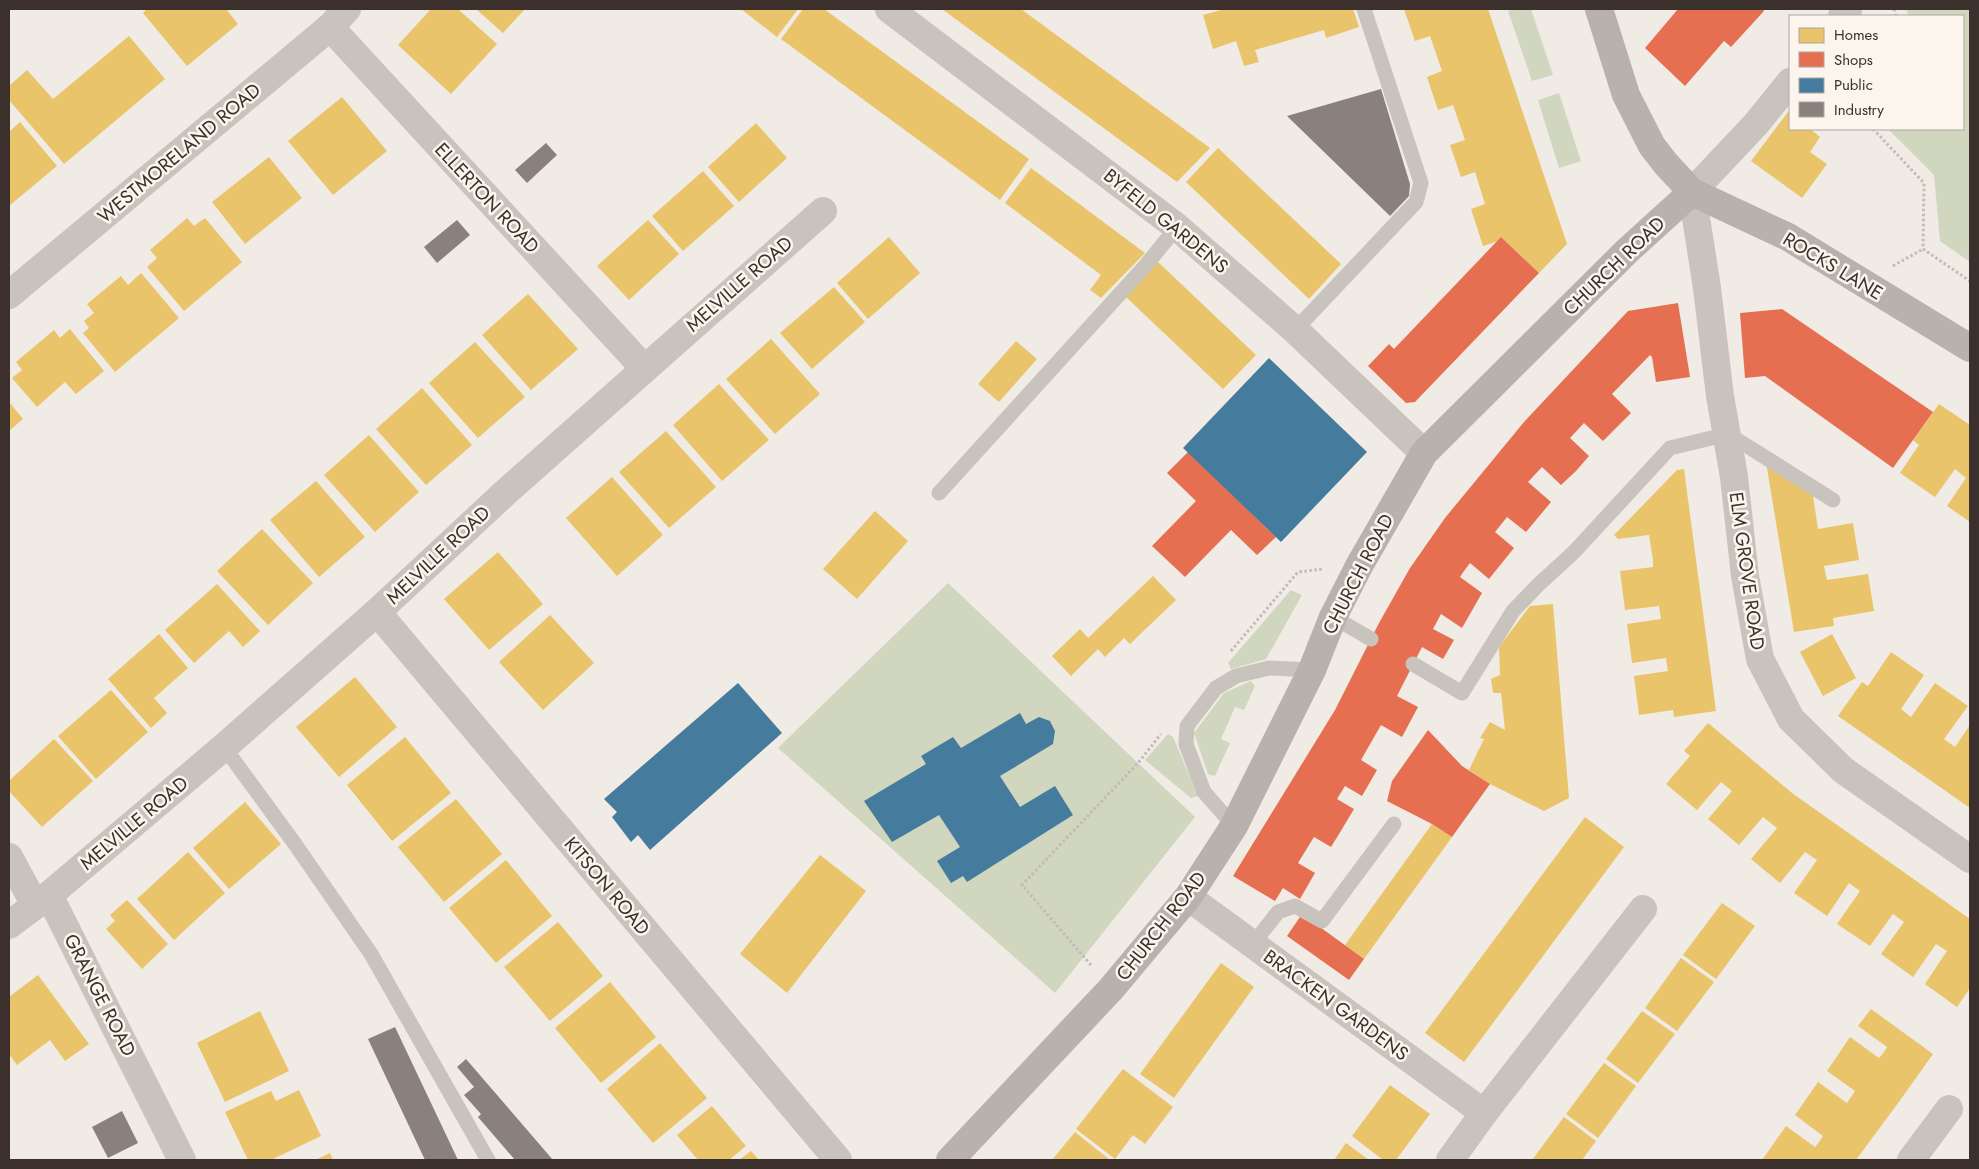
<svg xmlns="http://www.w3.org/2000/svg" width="1979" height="1169" font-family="Jost,sans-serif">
  <rect width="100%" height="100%" fill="#f0ebe5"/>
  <g fill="#d1d6bf">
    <polygon points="1515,9 1531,9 1553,75 1532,81 1508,11"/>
    <polygon points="1906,9 1970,9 1970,262 1940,241 1934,175 1888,129 1963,129 1963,16 1909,16"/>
    <polygon points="1559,93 1581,161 1559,168 1538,100"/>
    <polygon points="948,583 1195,817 1055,993 778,748"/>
    <polygon points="1291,590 1302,595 1266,659 1231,669 1228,663"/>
    <polygon points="1251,681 1255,686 1244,710 1235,707 1221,739 1230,743 1215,776 1208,774 1194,733 1224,693"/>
    <polygon points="1168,734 1173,737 1198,796 1191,798 1145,760"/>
  </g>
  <g fill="#e9c46a">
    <polygon points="147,9 226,9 238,24 187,66 143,13"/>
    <polygon points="431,9 458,9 497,44 451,94 398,45"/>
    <polygon points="476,9 525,9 503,33"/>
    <polygon points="741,9 798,9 777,37"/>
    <polygon points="803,9 824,9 1029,159 1000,200 781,39"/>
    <polygon points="942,9 1021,9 1210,148 1177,182"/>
    <polygon points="1225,9 1353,9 1359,27 1326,38 1324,30 1255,50 1259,62 1244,66 1236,41 1213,49 1203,15"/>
    <polygon points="1404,9 1488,9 1567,244 1539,273 1501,237 1498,241 1483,246 1471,209 1485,204 1475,172 1461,177 1450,145 1465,140 1453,105 1438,110 1427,77 1442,71 1430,36 1415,41"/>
    <polygon points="129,36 165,79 64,164 9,100 9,86 27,70 53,99"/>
    <polygon points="342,97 387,151 333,195 288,141"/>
    <polygon points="1788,112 1790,114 1790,129 1810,129 1820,137 1810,152 1827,164 1802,198 1751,161"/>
    <polygon points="20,122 57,166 9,206 9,132"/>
    <polygon points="756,123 787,158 739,202 708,167"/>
    <polygon points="1218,148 1341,264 1309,299 1186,182"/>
    <polygon points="269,157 302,198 245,244 212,202"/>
    <polygon points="1031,168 1145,253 1101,298 1090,290 1101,275 1005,203"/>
    <polygon points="703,171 734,206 683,251 652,216"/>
    <polygon points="187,218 194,226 205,218 242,262 184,311 147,267 157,258 150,250"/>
    <polygon points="648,220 679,254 629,300 597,266"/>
    <polygon points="889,237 920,273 868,319 837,283"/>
    <polygon points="1158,262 1256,355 1223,389 1126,297"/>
    <polygon points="141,273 179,318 115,372 83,333 89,328 84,321 94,313 87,304 121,276 128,285"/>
    <polygon points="834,287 865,322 812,369 780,333"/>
    <polygon points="528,294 578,349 531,390 482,335"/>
    <polygon points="70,329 104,371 76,394 65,382 37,407 12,378 22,370 16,362 54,330 60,338"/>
    <polygon points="771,339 820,394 775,434 726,379"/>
    <polygon points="1016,341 1037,359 999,402 978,384"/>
    <polygon points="475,342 525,397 478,438 429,383"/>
    <polygon points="719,384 769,440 722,481 673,425"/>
    <polygon points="422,388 472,445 426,485 376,429"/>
    <polygon points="9,402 23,419 9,431"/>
    <polygon points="1939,404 1970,425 1970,522 1947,506 1966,478 1955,469 1935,497 1900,473 1919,445 1913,440"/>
    <polygon points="666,431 716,487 669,528 619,472"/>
    <polygon points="369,435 419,492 375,532 324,475"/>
    <polygon points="1766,462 1812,489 1818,529 1853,523 1859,560 1824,566 1827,580 1868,574 1874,611 1833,618 1834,626 1794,632"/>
    <polygon points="1684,469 1716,711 1674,717 1673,710 1639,715 1634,676 1668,671 1667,665 1666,658 1632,663 1627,624 1661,619 1659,606 1625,610 1620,571 1653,567 1653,560 1649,535 1618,539 1614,535 1677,470"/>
    <polygon points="612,477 663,535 617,576 566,518"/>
    <polygon points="316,481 365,537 319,577 270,520"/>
    <polygon points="875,511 908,541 857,599 823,569"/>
    <polygon points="262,529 313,583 268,625 217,571"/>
    <polygon points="498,552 543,604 489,650 444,599"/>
    <polygon points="1153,576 1176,600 1130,644 1124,638 1105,657 1098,649 1071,676 1052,656 1080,629 1088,638"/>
    <polygon points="217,584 260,631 243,647 229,631 194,663 165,630"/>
    <polygon points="1553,604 1569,798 1544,811 1490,784 1469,770 1484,739 1480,738 1490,722 1505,730 1501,693 1493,693 1491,679 1500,675 1499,647 1530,606"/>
    <polygon points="550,615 594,663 543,710 499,662"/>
    <polygon points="159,634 188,668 154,698 167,713 151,728 108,679"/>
    <polygon points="1832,634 1856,678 1823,696 1800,652"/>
    <polygon points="1891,652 1924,675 1901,709 1911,717 1935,683 1968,706 1944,739 1955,747 1970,725 1970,808 1838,716 1862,682 1868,686"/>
    <polygon points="355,677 397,727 339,777 296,727"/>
    <polygon points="111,690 148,732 96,779 58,736"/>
    <polygon points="1708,723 1792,793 1970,919 1970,988 1957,1007 1925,984 1947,951 1936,944 1913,977 1881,954 1904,922 1893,914 1870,946 1837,924 1860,891 1849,883 1827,916 1794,893 1817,860 1805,852 1780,883 1751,859 1777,828 1763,817 1739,845 1708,819 1732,791 1721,782 1697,810 1666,784 1690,756 1684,751"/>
    <polygon points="405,737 451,793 392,841 347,785"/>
    <polygon points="54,739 93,781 42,827 9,791 9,781"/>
    <polygon points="456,799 502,854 444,902 398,847"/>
    <polygon points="245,802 281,844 229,889 193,848"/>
    <polygon points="1585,817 1624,847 1464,1062 1425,1033"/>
    <polygon points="1432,824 1452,837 1364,959 1345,945"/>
    <polygon points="188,852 225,893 174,940 137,899"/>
    <polygon points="820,855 866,891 787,993 740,954"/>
    <polygon points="506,860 552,916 496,963 449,908"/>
    <polygon points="127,900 168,944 142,969 106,929 115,921 110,915"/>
    <polygon points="1722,903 1755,926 1716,979 1683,955"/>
    <polygon points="558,922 603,976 550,1021 504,967"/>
    <polygon points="1681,958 1714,982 1677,1031 1645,1008"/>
    <polygon points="1221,963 1254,987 1174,1098 1140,1074"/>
    <polygon points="38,975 89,1044 65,1061 50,1040 17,1065 9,1054 9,997"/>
    <polygon points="610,982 656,1037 601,1083 555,1028"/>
    <polygon points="1871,1009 1933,1054 1901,1099 1856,1160 1762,1160 1786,1126 1815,1147 1819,1142 1823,1136 1795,1115 1818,1082 1847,1103 1855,1091 1827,1071 1850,1037 1879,1058 1884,1052 1887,1047 1858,1026"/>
    <polygon points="260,1011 289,1071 225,1102 197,1043"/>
    <polygon points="1642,1011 1675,1034 1638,1083 1606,1059"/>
    <polygon points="660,1043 707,1098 653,1143 607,1089"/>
    <polygon points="1604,1063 1636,1086 1598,1138 1566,1114"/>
    <polygon points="1123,1069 1173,1107 1145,1144 1133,1135 1115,1159 1076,1129"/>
    <polygon points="1390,1085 1430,1114 1396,1160 1383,1160 1352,1136"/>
    <polygon points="299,1090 321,1136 271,1160 248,1160 225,1112 271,1091 276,1101"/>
    <polygon points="712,1106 746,1146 729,1160 698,1160 677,1135"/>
    <polygon points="1564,1117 1596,1141 1582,1160 1532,1160"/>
    <polygon points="1075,1132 1110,1160 1052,1160"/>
    <polygon points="1346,1143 1369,1160 1334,1160"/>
    <polygon points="751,1151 759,1160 739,1160"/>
    <polygon points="330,1153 333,1160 315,1160"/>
  </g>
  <g fill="#e76f51">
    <polygon points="1678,9 1762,9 1764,11 1731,47 1724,41 1685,86 1645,48"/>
    <polygon points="1501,237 1539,273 1415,402 1406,403 1368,366 1389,344 1394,349"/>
    <polygon points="1678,303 1690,377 1656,382 1652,357 1650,355 1612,394 1631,413 1603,441 1584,423 1570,438 1589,456 1576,471 1561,485 1542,467 1528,482 1551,502 1526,532 1507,517 1495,532 1514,548 1489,579 1470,563 1464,571 1460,577 1482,593 1462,628 1441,614 1433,629 1454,640 1443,659 1422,647 1397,696 1418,707 1402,737 1381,725 1361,760 1377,770 1362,796 1345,786 1337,799 1354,809 1339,834 1331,847 1314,837 1298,863 1315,873 1300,899 1283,888 1275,901 1233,876 1335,710 1379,623 1410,568 1445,518 1524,422 1628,311"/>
    <polygon points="1782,309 1933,412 1893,468 1765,376 1745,378 1740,313"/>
    <polygon points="1188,452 1276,537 1257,555 1231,530 1185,577 1152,546 1196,501 1167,473"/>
    <polygon points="1428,730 1462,766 1490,784 1452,837 1432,824 1387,801 1392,781"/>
    <polygon points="1302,914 1364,959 1349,980 1287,936"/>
  </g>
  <g fill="#457b9d">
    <polygon points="1269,358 1367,452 1281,542 1183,448"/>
    <polygon points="738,683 782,733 650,850 638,835 631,842 612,817 617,812 604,799"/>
    <polygon points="1020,713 1026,724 1039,717 1050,721 1055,731 1053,744 1000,776 1020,807 1055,786 1073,815 967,882 963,876 951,883 937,861 960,847 939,815 892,842 864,801 926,764 921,756 953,737 961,748"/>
  </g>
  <g fill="#8a817c">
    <polygon points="1381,89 1410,184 1409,196 1390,216 1287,116"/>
    <polygon points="546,143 557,155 527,183 515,170"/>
    <polygon points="457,220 470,235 437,263 424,247"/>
    <polygon points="395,1027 458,1160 425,1160 368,1039"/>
    <polygon points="466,1059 553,1160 515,1160 478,1117 481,1114 464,1095 474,1087 457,1067"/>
    <polygon points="122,1111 138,1143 108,1158 92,1127"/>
  </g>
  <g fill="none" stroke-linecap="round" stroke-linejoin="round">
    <g stroke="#c2bbb6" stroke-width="3" stroke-dasharray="2.5 2.5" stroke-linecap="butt">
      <polyline points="1894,9 1896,16"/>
      <polyline points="1873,129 1924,183 1923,249"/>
      <polyline points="1923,249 1970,281"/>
      <polyline points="1893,266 1923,249"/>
      <polyline points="1231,651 1298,572 1323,569"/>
      <polyline points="1091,965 1022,885 1138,763 1161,734"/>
    </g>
    <g stroke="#c9c3be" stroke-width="15">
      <polyline points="1295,330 1416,202 1421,183 1364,9"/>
      <polyline points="939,493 1146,265 1177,227"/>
      <polyline points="1333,617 1371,639"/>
      <polyline points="1413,664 1462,693 1513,611 1538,585 1574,552 1670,448 1728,434 1833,500"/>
      <polyline points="224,747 295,844 371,954 488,1160"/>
      <polyline points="1234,826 1204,792 1186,744 1187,726 1216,688 1236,676 1269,668 1312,670"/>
      <polyline points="1253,944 1278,912 1295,906 1322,921 1394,824"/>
    </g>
    <g stroke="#c9c3be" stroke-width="28">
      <polyline points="889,9 1177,227 1295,330 1424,453"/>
      <polyline points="1842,16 1848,9"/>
      <polyline points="330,27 644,368"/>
      <polyline points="1790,82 1756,124 1692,192 1707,288 1720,396 1734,477 1745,576 1760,659 1791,719 1843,770 1970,859"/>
      <polyline points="9,295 330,27 347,9"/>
      <polyline points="377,612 838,1160"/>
      <polyline points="9,857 35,905"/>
      <polyline points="49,895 224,747 377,612 507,491 823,211"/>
      <polyline points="1188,897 1484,1113"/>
      <polyline points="9,925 49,895 182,1160"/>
      <polyline points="1450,1160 1484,1113 1643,909"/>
      <polyline points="1911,1160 1949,1109"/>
    </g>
    <g stroke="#b8b1ad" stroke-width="28">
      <polyline points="1599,9 1626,95 1652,146 1666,164 1692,192 1788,237 1970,348"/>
      <polyline points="950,1160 1111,989 1188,897 1234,826 1312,670 1333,617 1359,566 1424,453 1627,251 1692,192"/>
    </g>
  </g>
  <g text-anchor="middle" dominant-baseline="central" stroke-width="5" stroke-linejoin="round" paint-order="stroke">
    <g font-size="19" fill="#3b302b" stroke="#fbf5ee">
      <text transform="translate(179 153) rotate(-40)">WESTMORELAND ROAD</text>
      <text transform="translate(487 198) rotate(47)">ELLERTON ROAD</text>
      <text transform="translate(1166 221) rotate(39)">BYFELD GARDENS</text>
      <text transform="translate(1614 266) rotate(-44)">CHURCH ROAD</text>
      <text transform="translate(1833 266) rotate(31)">ROCKS LANE</text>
      <text transform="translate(739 284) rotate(-41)">MELVILLE ROAD</text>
      <text transform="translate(438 555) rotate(-43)">MELVILLE ROAD</text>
      <text transform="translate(1747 571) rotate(82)">ELM GROVE ROAD</text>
      <text transform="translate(1358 574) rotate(-63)">CHURCH ROAD</text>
      <text transform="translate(134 823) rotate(-40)">MELVILLE ROAD</text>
      <text transform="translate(607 886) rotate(50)">KITSON ROAD</text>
      <text transform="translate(1161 926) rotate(-52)">CHURCH ROAD</text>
      <text transform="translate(100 995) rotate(63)">GRANGE ROAD</text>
      <text transform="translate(1336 1005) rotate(36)">BRACKEN GARDENS</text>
    </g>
  </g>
  <rect width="1979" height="1169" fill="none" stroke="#3b302b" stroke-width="20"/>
  <rect x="1789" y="15" width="175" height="115" fill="#fbf5ee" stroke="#aea6a0"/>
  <rect x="1799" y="28" width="25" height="15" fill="#e9c46a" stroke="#aea6a0"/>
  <text x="1834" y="40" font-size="15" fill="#3b302b">Homes</text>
  <rect x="1799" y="52" width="25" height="15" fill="#e76f51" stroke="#aea6a0"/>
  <text x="1834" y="65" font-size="15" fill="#3b302b">Shops</text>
  <rect x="1799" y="78" width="25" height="15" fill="#457b9d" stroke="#aea6a0"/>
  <text x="1834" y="90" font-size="15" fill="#3b302b">Public</text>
  <rect x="1799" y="102" width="25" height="15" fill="#8a817c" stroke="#aea6a0"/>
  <text x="1834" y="115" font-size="15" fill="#3b302b">Industry</text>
</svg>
